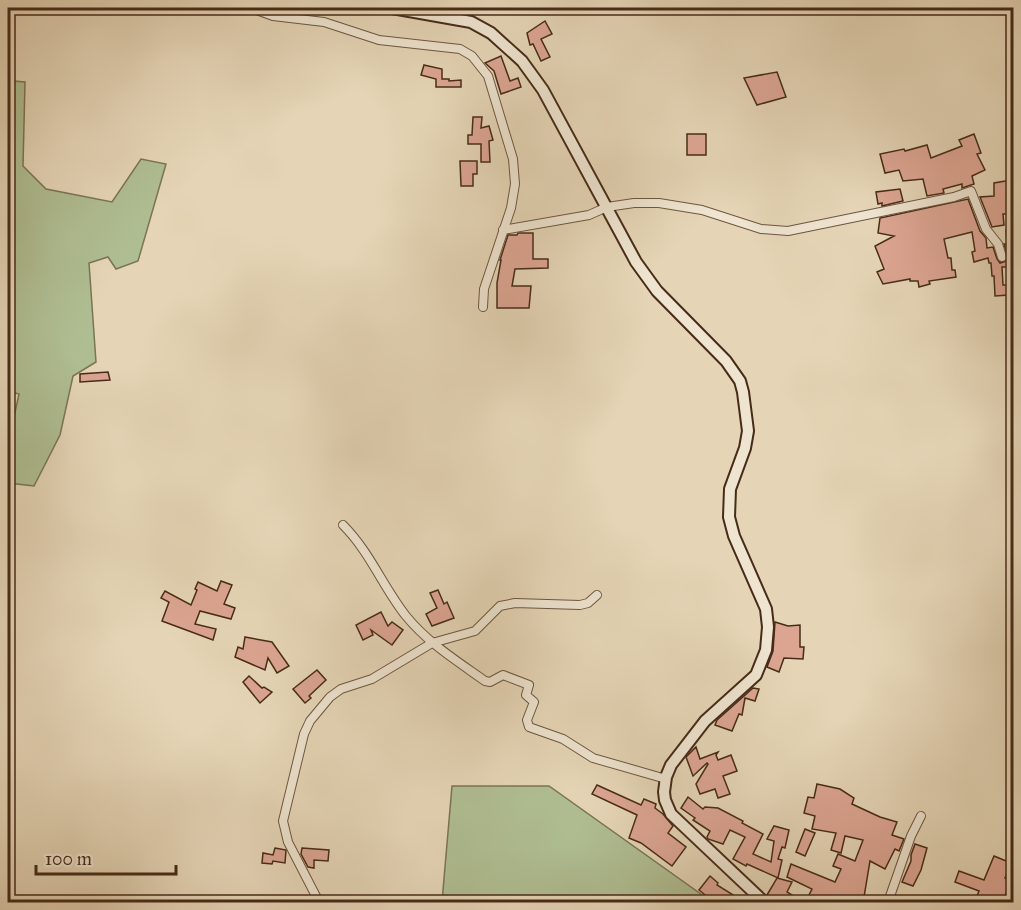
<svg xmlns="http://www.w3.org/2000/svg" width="1021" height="910" font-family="'IM FELL Great Primer',serif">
  <rect width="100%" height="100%" fill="#e5d5b6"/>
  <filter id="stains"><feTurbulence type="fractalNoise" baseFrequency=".00333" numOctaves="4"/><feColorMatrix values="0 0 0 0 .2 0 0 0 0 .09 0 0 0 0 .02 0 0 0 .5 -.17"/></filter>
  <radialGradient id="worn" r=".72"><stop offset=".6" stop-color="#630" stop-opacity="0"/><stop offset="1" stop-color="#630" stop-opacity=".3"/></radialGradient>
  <g fill="#afbe92" stroke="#7b7455" stroke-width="1.5">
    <polygon points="13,81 25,82 23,166 46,189 112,202 141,159 166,164 138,261 116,269 108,257 89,263 96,362 73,376 60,435 34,486 8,483 11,431 19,394 8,391 8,105"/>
    <polygon points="452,786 549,786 712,902 442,902"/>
  </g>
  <g fill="#dca592" stroke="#472b18" stroke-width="1.5">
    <polygon points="545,21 552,34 541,39 550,57 541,61 533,44 530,45 527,33"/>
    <polygon points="501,56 510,81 518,78 521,87 501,94 494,71 485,63"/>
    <polygon points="424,65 442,69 442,79 449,79 449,81 461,80 461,87 436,87 436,79 421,75"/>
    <polygon points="777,72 786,97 757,105 744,78"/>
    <polygon points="473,117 482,117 481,128 489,126 493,140 489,141 490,162 481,162 481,144 468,144 468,135 472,135"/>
    <rect x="687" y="134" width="19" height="21"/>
    <polygon points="974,134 981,153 977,154 985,170 972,176 974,184 962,188 962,184 943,189 944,193 927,196 923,179 903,181 899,170 885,173 880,154 904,149 905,151 927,145 931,158 962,146 959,140"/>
    <polygon points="460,161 477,161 477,174 473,174 473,186 461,186"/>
    <polygon points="1011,180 1014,194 1010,194 1012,214 1003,214 1004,225 992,227 980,197 994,196 994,183"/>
    <polygon points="900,189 903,201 882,206 882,203 878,204 876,192"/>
    <polygon points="968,199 980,231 986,238 987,248 993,247 997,259 1000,263 1006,261 1008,258 1004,244 1007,244 1006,230 1014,229 1014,267 1002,267 1003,285 1009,285 1009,295 995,296 994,276 992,276 991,263 989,263 988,258 974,262 972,252 975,251 972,232 944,239 948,258 951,258 952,270 955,270 956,277 929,281 930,284 919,287 918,281 910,281 910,279 883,284 877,272 884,269 875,246 894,236 878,233 880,218"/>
    <polygon points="518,233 533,233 533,259 548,259 548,268 515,269 512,286 531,286 529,308 497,308 497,283 501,260 500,260 508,235 517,235"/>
    <polygon points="108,372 110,380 80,382 80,374"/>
    <polygon points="221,581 232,585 224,604 235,608 231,619 200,611 195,624 216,629 213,640 162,621 169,602 161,598 165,591 191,605 197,590 195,589 198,582 217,591"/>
    <polygon points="438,590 444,604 447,602 454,618 432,626 426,614 437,608 430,593"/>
    <polygon points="381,612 388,626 392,622 403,630 392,645 371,630 373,635 363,640 356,625"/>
    <polygon points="775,622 788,626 800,625 800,647 804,647 803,659 784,658 779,672 767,667 773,651"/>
    <polygon points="245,637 272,642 289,666 277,673 268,658 265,670 235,657 238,647 243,649"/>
    <polygon points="317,670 326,680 309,696 311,698 305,703 293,689"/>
    <polygon points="249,676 262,688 264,687 272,692 260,703 243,682"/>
    <polygon points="753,688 759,689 755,701 745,698 742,715 739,714 732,731 715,725 717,720"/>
    <polygon points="696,747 700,759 718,752 716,755 718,760 731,755 737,771 723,776 730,794 718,798 715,789 700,794 696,784 708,764 707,763 693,776 686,757"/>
    <polygon points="817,784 840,789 854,798 852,804 880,817 897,822 892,835 904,839 899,851 895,849 885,869 870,861 863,903 820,903 808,897 812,889 787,877 791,864 835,882 841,869 833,866 838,854 855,861 863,840 845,836 841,853 831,850 836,833 812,829 815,816 804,813 808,797 814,798"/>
    <polygon points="597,785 641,805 644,799 656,804 655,808 663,814 673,826 668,833 686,847 672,866 641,843 629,838 637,815 592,794"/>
    <polygon points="688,797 703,809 705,807 718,808 743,821 742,823 763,834 753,854 771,862 774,841 767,839 774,826 789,830 785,848 782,847 778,859 782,860 778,878 747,864 746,866 733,859 745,837 730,830 723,844 708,839 707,837 710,831 693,820 695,818 681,808"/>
    <polygon points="805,829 815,833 805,856 796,852"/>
    <polygon points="915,844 927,848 921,870 913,886 902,882 911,861 911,855"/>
    <polygon points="275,848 286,850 285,863 273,861 272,864 262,863 263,853 273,855"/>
    <polygon points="302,848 329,850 328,861 314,860 314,868 308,867 301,854"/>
    <polygon points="994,856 1011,863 1005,878 1014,882 1014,894 1007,891 1002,903 979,903 975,901 979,891 955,882 959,871 984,880"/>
    <polygon points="710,876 718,883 717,885 746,903 715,903 699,890"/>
    <polygon points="777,878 792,882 787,892 805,903 779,903 770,898 767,895"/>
  </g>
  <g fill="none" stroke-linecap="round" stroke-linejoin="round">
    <defs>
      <g id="street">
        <polyline points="251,8 273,16 324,22 379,40 460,49 472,56 488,76 513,159 515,184 511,208 484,289 483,307"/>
        <polyline points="503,230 589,215 607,207 634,203 659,203 702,210 761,229 788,231 954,197 971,191 986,229 998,244 1002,257"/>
        <path d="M343 525C370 552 383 587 406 616 428 643 457 661 485 681L490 682 503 675 529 685 526 695 534 702 527 720 529 727 563 739 593 758 666 779"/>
        <polyline points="319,902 288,842 283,821 304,734 310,721 330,697 341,689 372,679 432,643 475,631 500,606 515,603 580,605 588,603 597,595"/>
        <polyline points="888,902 911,836 921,816"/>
      </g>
      <polyline id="secondary" points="392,8 471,22 491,33 522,61 543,90 636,262 657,291 726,361 740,381 743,392 748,431 745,448 730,489 729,517 734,536 766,609 768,627 766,650 756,675 705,721 671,765 666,777 664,792 665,800 671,814 764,902"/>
    </defs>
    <use href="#street" stroke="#6e5640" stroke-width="10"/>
    <use href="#secondary" stroke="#472b18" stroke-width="14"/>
    <use href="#street" stroke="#eee4d0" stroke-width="8"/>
    <use href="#secondary" stroke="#eee4d0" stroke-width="10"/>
  </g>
  <rect width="1021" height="910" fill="none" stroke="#e5d5b6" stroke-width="30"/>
  <rect x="9" y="9" width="1003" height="892" fill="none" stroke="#472b18" stroke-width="3"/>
  <rect x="15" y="15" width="991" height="880" fill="none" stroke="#472b18" stroke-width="1.5"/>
  <path d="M36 865v9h140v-9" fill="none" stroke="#472b18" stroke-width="3"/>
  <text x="45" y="865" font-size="18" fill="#472b18" stroke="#eee4d0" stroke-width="4.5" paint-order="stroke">100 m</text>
  <rect width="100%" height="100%" filter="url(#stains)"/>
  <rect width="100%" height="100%" fill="url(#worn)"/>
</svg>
